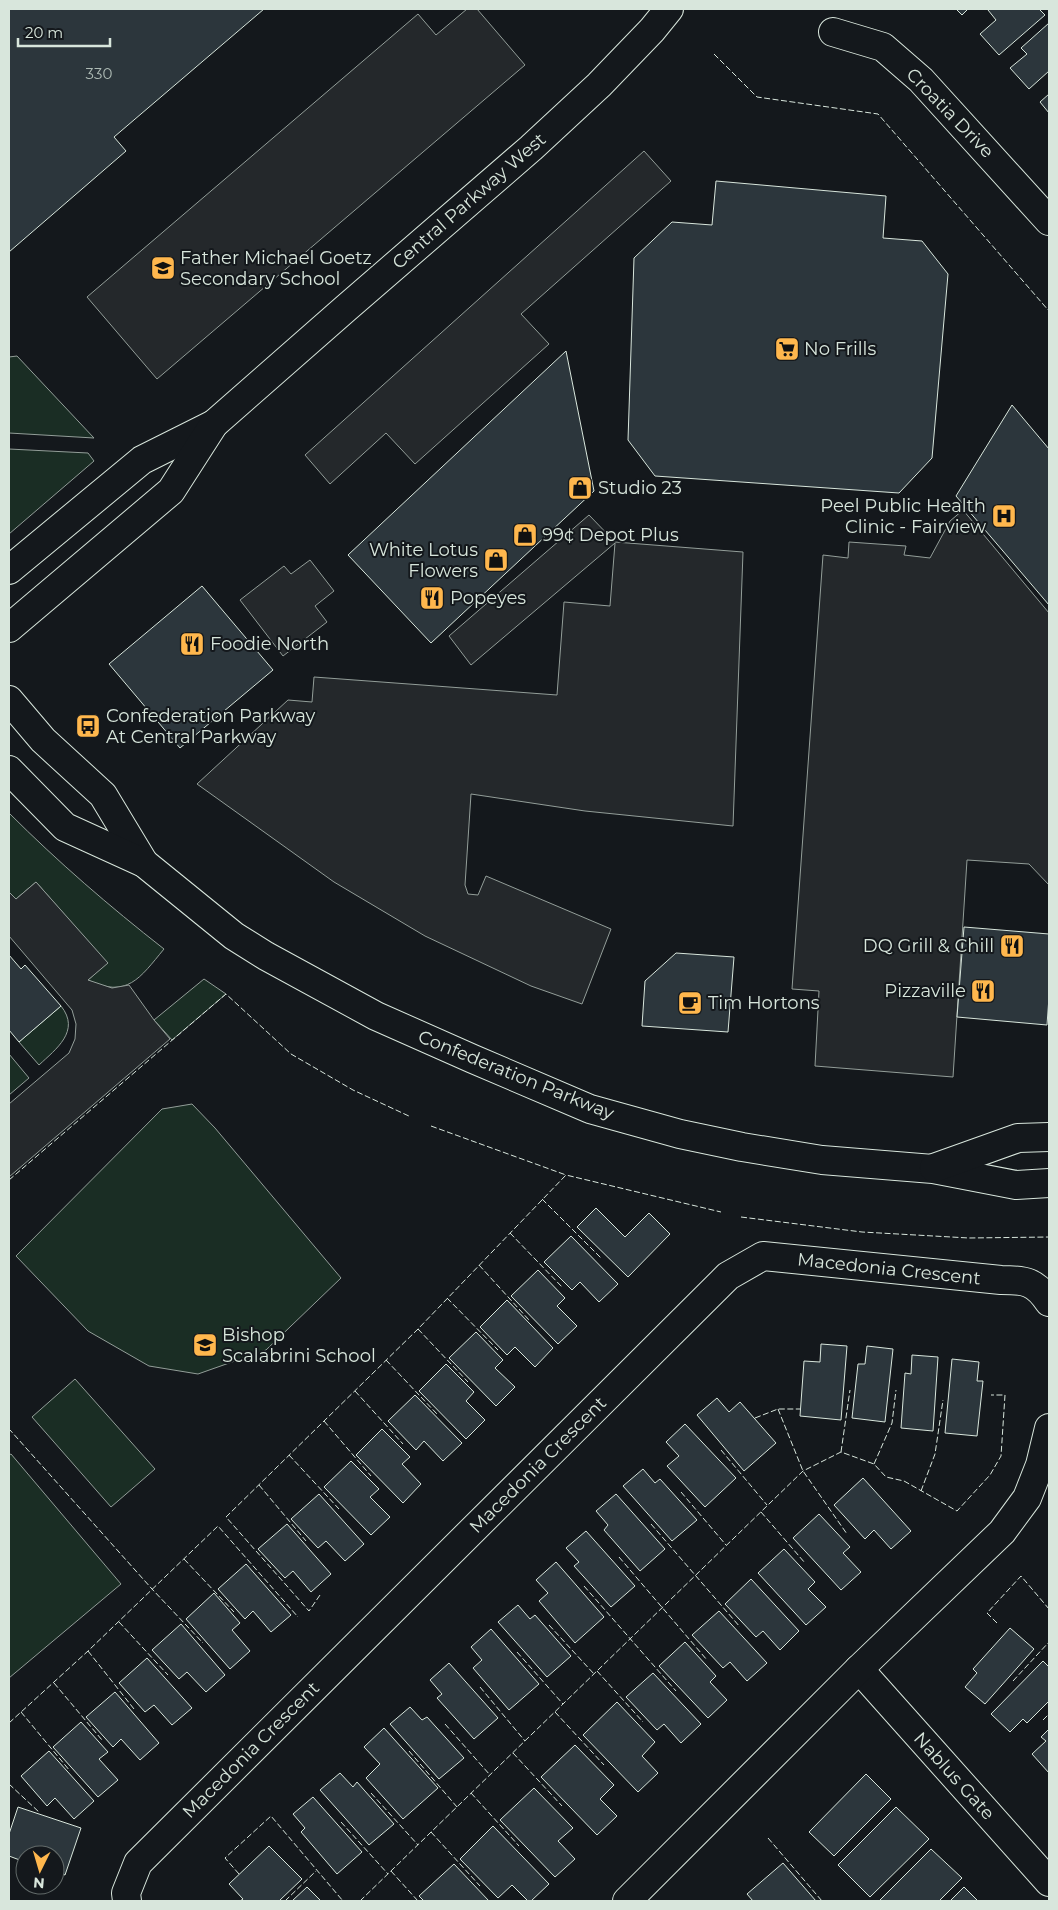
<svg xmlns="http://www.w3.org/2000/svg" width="1058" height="1910" font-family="Montserrat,sans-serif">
  <rect width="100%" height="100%" fill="#14181c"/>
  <g fill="#1a2d24" stroke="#939e99">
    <polygon points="17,356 94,438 9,433 9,357"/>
    <polygon points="9,449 88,453 94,461 9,534"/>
    <path d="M9 813C58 862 109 906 164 949 140 978 127 999 88 980L107 963 36 882 16 899 9 892Z"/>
    <polygon points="204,979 226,994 172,1040 154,1020"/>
    <path d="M61 1006C81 1031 56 1049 39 1065L19 1042Z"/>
    <polygon points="9,1054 29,1078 9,1095"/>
    <polygon points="192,1104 215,1128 341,1278 266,1350 198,1374 149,1366 88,1331 16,1256 162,1109"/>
    <polygon points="75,1379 155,1469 111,1507 32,1417"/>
    <polygon points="11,1454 121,1584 9,1678 9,1455"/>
  </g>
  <g fill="#24282b" stroke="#939e99">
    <polygon points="467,9 477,9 525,65 157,379 87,297 418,14 436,35"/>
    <polygon points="644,151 671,181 521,314 549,344 415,464 386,433 330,484 305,455"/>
    <polygon points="963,510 1049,613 1049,885 1029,864 967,860 953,1077 815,1066 819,991 792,989 823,555 848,558 849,542 906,546 904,555 930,558 950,521"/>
    <polygon points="589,515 615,542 743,552 733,826 585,811 471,794 465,885 468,894 478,895 486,876 611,929 582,1004 531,986 425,936 334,882 197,784 288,700 312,702 314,677 557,695 564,602 610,606 615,543 471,665 449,636"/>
    <polygon points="310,560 334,591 315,606 327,622 283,656 240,600 284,566 291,574"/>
    <polygon points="36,882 108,963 88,980 112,988 129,985 154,1020 170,1039 9,1177 9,1104 69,1053 75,1039 76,1024 72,1010 9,936 9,892 16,899"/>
  </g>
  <g fill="#2c363c" stroke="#d8e6dc">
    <polygon points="9,9 264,9 114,137 126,151 9,252"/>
    <polygon points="956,9 968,9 962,15"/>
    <polygon points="989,9 1039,9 1045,15 999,55 980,34 996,20 988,10"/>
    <polygon points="1049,23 1049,71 1029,89 1010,68 1027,54 1021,48"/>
    <polygon points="1049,94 1049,113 1040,102"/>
    <polygon points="716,181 886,196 883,238 922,241 948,274 932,458 899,493 655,476 628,440 634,258 672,222 712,225"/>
    <polygon points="566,351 594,491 431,643 348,555"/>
    <polygon points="1012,405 1049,449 1049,605 956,496"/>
    <polygon points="202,586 273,670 180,748 109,664"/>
    <polygon points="964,927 1049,934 1049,997 1047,1025 957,1017"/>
    <polygon points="676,953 734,957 728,1032 642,1026 645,981"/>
    <polygon points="9,955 21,969 25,965 61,1006 19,1042 9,1030"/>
    <polygon points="596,1208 625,1237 649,1213 670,1234 628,1277 577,1227"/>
    <polygon points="571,1236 618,1284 599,1302 580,1282 572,1290 544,1262"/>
    <polygon points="538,1270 565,1298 557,1306 577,1326 558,1344 511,1296"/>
    <polygon points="507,1300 553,1348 535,1367 515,1347 507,1355 480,1327"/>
    <polygon points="476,1332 503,1360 495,1368 515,1387 496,1406 449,1358"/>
    <polygon points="821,1344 847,1346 841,1420 800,1416 804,1361 820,1362"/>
    <polygon points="867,1346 893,1349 885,1422 852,1418 858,1364 865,1364"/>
    <polygon points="912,1355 938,1357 933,1431 901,1428 905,1373 911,1374"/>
    <polygon points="952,1359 979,1362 977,1381 983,1381 977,1436 945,1433"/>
    <polygon points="446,1364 474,1392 466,1401 485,1420 466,1439 419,1391"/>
    <polygon points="415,1395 462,1443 443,1461 424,1441 416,1450 388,1421"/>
    <polygon points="717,1398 729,1412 740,1402 776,1443 744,1471 697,1415"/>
    <polygon points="685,1424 736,1478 705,1507 667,1466 679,1456 666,1442"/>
    <polygon points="382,1429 410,1457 402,1464 421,1484 403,1503 356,1455"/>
    <polygon points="351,1461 379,1489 370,1497 390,1517 371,1535 324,1487"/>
    <polygon points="643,1469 655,1483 660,1479 697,1520 672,1541 623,1486"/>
    <polygon points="863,1478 911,1531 891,1549 874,1530 865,1539 834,1505"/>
    <polygon points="319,1494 364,1544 345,1561 326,1541 318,1548 291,1519"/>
    <polygon points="616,1494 665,1549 640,1571 604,1530 608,1525 596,1511"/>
    <polygon points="819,1514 850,1547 843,1553 861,1572 841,1590 793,1538"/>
    <polygon points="287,1524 331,1574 311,1592 293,1571 285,1578 258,1549"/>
    <polygon points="586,1531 635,1586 611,1607 574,1566 579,1562 566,1548"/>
    <polygon points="784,1549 815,1582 808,1589 826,1607 806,1625 758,1573"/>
    <polygon points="556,1562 604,1617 575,1643 539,1601 548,1593 536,1580"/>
    <polygon points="246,1564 291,1615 271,1632 253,1611 245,1619 218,1589"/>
    <polygon points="751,1579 799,1631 780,1650 763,1631 756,1637 725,1604"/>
    <polygon points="214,1593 240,1623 232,1630 250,1651 230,1669 186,1619"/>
    <polygon points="518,1605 530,1619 535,1615 571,1656 547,1677 498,1622"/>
    <polygon points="719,1611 767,1663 747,1681 730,1662 723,1668 692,1635"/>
    <polygon points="181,1624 225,1675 206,1692 187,1672 179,1679 152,1650"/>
    <polygon points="1010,1628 1034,1649 985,1704 965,1687 977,1673 973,1669"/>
    <polygon points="491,1629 539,1684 509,1710 473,1668 482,1660 471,1647"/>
    <polygon points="685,1642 716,1676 710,1682 727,1700 708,1718 659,1666"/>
    <polygon points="147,1658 192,1708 172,1725 154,1705 145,1712 119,1683"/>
    <polygon points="1043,1661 1049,1667 1049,1701 1027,1723 1023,1719 1010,1732 991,1714"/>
    <polygon points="449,1663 498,1718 474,1739 437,1698 442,1694 430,1680"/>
    <polygon points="653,1673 701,1724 681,1743 664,1724 657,1730 626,1697"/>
    <polygon points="115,1692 159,1743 140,1760 121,1739 113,1747 86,1717"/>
    <polygon points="617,1702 655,1742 642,1756 658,1773 638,1792 583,1735"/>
    <polygon points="410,1707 422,1720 427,1717 464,1758 439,1779 390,1724"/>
    <polygon points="81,1722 108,1752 99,1759 118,1780 98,1797 53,1747"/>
    <polygon points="384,1728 438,1788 403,1819 366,1778 380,1764 364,1747"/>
    <polygon points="1049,1729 1049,1773 1032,1754 1046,1741 1041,1737"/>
    <polygon points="575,1745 614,1785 600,1799 617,1816 597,1835 541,1777"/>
    <polygon points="49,1751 94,1801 74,1819 55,1798 47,1806 21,1776"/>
    <polygon points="340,1773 353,1787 357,1782 394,1824 369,1845 320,1790"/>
    <polygon points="866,1774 891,1799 834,1856 809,1832"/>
    <polygon points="534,1788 573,1828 558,1841 575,1859 555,1877 500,1820"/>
    <polygon points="313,1797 362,1852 337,1874 301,1832 305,1828 293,1814"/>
    <polygon points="18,1807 81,1828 65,1875 55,1872 55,1855 25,1855 25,1862 9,1856 9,1834"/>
    <polygon points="896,1807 929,1839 870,1897 838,1865"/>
    <polygon points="493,1826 549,1884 531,1901 528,1901 512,1885 498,1898 460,1859"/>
    <polygon points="269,1846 302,1879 279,1901 240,1901 243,1899 229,1884"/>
    <polygon points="931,1849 962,1878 939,1901 879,1901"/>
    <polygon points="783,1863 816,1901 753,1901 747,1894"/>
    <polygon points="454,1864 489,1901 424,1901 419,1896"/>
    <polygon points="307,1887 321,1901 292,1901"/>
    <polygon points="964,1887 978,1901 950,1901"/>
  </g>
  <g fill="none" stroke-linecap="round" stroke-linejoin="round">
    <defs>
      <g id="minor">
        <polyline points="833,32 883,47 921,80 1049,221"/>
        <polyline points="9,570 142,460 214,424"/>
        <polyline points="9,628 171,491 214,424 345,309 531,148 599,85 652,30 669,9"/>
        <polyline points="9,700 43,740 103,795 144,863"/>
        <polyline points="9,770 65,827 144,863 234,936 266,956 376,1016 473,1059 590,1109 680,1134 742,1147 822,1160 933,1169 1016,1185 1049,1183"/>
        <polyline points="934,1168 1018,1138 1049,1137"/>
        <polyline points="859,1669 1049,1882"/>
        <path d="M127 1901 126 1893 138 1863 728 1276 763 1256 1001 1280C1025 1280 1035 1281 1049 1302"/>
        <polyline points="627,1901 859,1669 1002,1532 1027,1498 1040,1465 1049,1428"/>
      </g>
    </defs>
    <use href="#minor" stroke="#d8e6dc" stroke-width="30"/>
    <use href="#minor" stroke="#14181c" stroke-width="28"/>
    <g stroke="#d8e6dc" stroke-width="1" stroke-dasharray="6 2.5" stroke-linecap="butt">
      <polyline points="714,54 757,97 878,114 1049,311"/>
      <polyline points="431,1126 566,1175"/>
      <polyline points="9,1180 226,994 291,1054 353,1090 411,1117"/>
      <polyline points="542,1199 602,1259"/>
      <polyline points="741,1217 862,1232 969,1238 1049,1237"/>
      <polyline points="510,1233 563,1288"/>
      <polyline points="479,1265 529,1320"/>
      <polyline points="447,1298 498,1350"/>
      <polyline points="418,1329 468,1382"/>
      <polyline points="386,1360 437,1414"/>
      <polyline points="355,1391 403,1444"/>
      <polyline points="778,1409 803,1471 847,1534"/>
      <polyline points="755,1418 778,1409 800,1409"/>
      <polyline points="324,1421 371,1476"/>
      <polyline points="9,1432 10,1430 152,1589 203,1643"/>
      <polyline points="721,1450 767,1505"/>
      <polyline points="841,1452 850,1390"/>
      <polyline points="289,1455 339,1509"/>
      <polyline points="874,1464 892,1423 896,1390"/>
      <polyline points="259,1485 306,1541"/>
      <polyline points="921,1491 935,1454 943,1400"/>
      <polyline points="681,1492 726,1545"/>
      <polyline points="761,1512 805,1563"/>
      <polyline points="651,1524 740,1627"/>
      <polyline points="619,1557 707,1660"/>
      <polyline points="184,1559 234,1612"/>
      <polyline points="584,1586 676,1691"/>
      <polyline points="320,1595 309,1611 226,1517 418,1329 566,1175 721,1212"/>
      <polyline points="119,1622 168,1675"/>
      <polyline points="997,1623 987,1613 1021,1576 1049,1609"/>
      <polyline points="549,1625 594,1674"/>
      <polyline points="88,1651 134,1709"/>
      <polyline points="517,1652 563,1704"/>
      <polyline points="597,1671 643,1722"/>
      <polyline points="1013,1681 1049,1642"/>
      <polyline points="54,1683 102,1740"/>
      <polyline points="480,1687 525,1741"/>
      <polyline points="21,1712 70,1771"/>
      <polyline points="555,1712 604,1765"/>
      <polyline points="1043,1720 1049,1714"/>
      <polyline points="9,1723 88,1651 218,1526 298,1617"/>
      <polyline points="445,1724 490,1775"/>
      <polyline points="409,1751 457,1807"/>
      <polyline points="513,1753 562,1806"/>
      <polyline points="9,1784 40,1813"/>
      <polyline points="371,1793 418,1845"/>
      <polyline points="471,1793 519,1846"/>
      <polyline points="341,1822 388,1874"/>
      <polyline points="431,1832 480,1886"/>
      <polyline points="768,1838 822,1901"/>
      <polyline points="391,1871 418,1901"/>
      <polyline points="239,1874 225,1858 271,1816 343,1901"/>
      <polyline points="285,1901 316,1871"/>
      <polyline points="360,1901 803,1471 841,1452 874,1464 886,1477 904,1481 957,1511 990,1475 1001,1456 1005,1395 991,1395"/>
    </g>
  </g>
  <defs>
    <symbol id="school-square" viewBox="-11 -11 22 22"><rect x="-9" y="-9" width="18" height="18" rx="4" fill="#ffb74d" stroke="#14181c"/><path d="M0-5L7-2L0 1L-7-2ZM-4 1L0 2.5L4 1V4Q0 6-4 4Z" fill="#111"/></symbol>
    <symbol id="supermarket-square" viewBox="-11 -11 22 22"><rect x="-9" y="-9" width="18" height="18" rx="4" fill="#ffb74d" stroke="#14181c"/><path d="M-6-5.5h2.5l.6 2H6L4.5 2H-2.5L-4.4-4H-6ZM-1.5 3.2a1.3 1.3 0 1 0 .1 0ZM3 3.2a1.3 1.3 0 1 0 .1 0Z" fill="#111"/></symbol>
    <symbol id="shop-square" viewBox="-11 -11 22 22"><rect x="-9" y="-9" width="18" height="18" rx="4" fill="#ffb74d" stroke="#14181c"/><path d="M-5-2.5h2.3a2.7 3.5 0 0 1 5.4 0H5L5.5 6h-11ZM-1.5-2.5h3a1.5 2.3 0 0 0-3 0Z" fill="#111"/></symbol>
    <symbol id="hospital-square" viewBox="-11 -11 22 22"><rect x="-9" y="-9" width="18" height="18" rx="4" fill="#ffb74d" stroke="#14181c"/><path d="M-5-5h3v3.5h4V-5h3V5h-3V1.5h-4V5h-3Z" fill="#111"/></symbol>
    <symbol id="restaurant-square" viewBox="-11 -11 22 22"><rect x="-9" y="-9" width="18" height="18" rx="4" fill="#ffb74d" stroke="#14181c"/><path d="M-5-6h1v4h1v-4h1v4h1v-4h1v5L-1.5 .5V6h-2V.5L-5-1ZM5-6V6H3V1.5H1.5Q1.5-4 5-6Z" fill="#111"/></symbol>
    <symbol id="bus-square" viewBox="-11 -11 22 22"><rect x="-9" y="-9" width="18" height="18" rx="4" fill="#ffb74d" stroke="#14181c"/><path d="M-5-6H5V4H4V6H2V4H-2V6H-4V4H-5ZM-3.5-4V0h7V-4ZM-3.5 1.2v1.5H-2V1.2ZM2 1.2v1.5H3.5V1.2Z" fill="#111"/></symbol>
    <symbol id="cafe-square" viewBox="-11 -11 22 22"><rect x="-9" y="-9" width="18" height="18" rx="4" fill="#ffb74d" stroke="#14181c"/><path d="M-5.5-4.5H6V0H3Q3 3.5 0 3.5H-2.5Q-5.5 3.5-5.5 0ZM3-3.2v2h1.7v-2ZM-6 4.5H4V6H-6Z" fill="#111"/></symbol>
  </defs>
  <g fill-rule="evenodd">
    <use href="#school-square" x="149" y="254" width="28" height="28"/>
    <use href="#supermarket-square" x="773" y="335" width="28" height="28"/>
    <use href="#shop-square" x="566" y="474" width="28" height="28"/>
    <use href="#hospital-square" x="990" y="502" width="28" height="28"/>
    <use href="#shop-square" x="511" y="521" width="28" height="28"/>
    <use href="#shop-square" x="482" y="546" width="28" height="28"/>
    <use href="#restaurant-square" x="418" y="584" width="28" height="28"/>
    <use href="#restaurant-square" x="178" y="630" width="28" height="28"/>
    <use href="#bus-square" x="74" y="712" width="28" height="28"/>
    <use href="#restaurant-square" x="998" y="932" width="28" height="28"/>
    <use href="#restaurant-square" x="969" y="977" width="28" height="28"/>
    <use href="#cafe-square" x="676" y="989" width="28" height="28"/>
    <use href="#school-square" x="191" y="1331" width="28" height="28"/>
  </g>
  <g text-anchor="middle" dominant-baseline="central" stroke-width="4" stroke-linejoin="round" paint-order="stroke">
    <g font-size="15" fill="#adbab4">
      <text x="99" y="73">330</text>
    </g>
    <g font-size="18" fill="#d8e6dc" stroke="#14181c">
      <text transform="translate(950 113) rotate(46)">Croatia Drive</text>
      <text transform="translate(469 201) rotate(-41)">Central Parkway West</text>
      <text transform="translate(516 1075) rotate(22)">Confederation Parkway</text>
      <text transform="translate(889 1269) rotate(6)">Macedonia Crescent</text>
      <text transform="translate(538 1465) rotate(-45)">Macedonia Crescent</text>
      <text transform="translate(251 1750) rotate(-45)">Macedonia Crescent</text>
      <text transform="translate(954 1776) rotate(48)">Nablus Gate</text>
    </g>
    <g font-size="18" fill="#d8e6dc" stroke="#14181c" text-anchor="start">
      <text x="180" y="258">Father Michael Goetz<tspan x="180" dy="21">Secondary School</tspan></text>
      <text x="804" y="349">No Frills</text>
      <text x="598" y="488">Studio 23</text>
      <text x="986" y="506" text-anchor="end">Peel Public Health<tspan x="986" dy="21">Clinic - Fairview</tspan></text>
      <text x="542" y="535">99¢ Depot Plus</text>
      <text x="478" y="550" text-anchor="end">White Lotus<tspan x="478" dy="21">Flowers</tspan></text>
      <text x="450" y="598">Popeyes</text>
      <text x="210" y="644">Foodie North</text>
      <text x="106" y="716">Confederation Parkway<tspan x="106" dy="21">At Central Parkway</tspan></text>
      <text x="994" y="946" text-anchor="end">DQ Grill &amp; Chill</text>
      <text x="966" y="991" text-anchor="end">Pizzaville</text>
      <text x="708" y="1003">Tim Hortons</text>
      <text x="222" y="1335">Bishop<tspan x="222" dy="21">Scalabrini School</tspan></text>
    </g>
  </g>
  <rect width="1058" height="1910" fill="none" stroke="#d8e6dc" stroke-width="20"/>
  <g transform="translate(40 1870) rotate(185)"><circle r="24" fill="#14181c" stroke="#626a69"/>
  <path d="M0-4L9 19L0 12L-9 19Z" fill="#ffb74d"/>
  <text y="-8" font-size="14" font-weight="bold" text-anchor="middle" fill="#d8e6dc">N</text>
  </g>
  <path d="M18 38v8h92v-8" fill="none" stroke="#d8e6dc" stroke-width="2.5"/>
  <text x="25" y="38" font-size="15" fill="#d8e6dc" stroke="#14181c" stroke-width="4" paint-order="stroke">20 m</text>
</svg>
